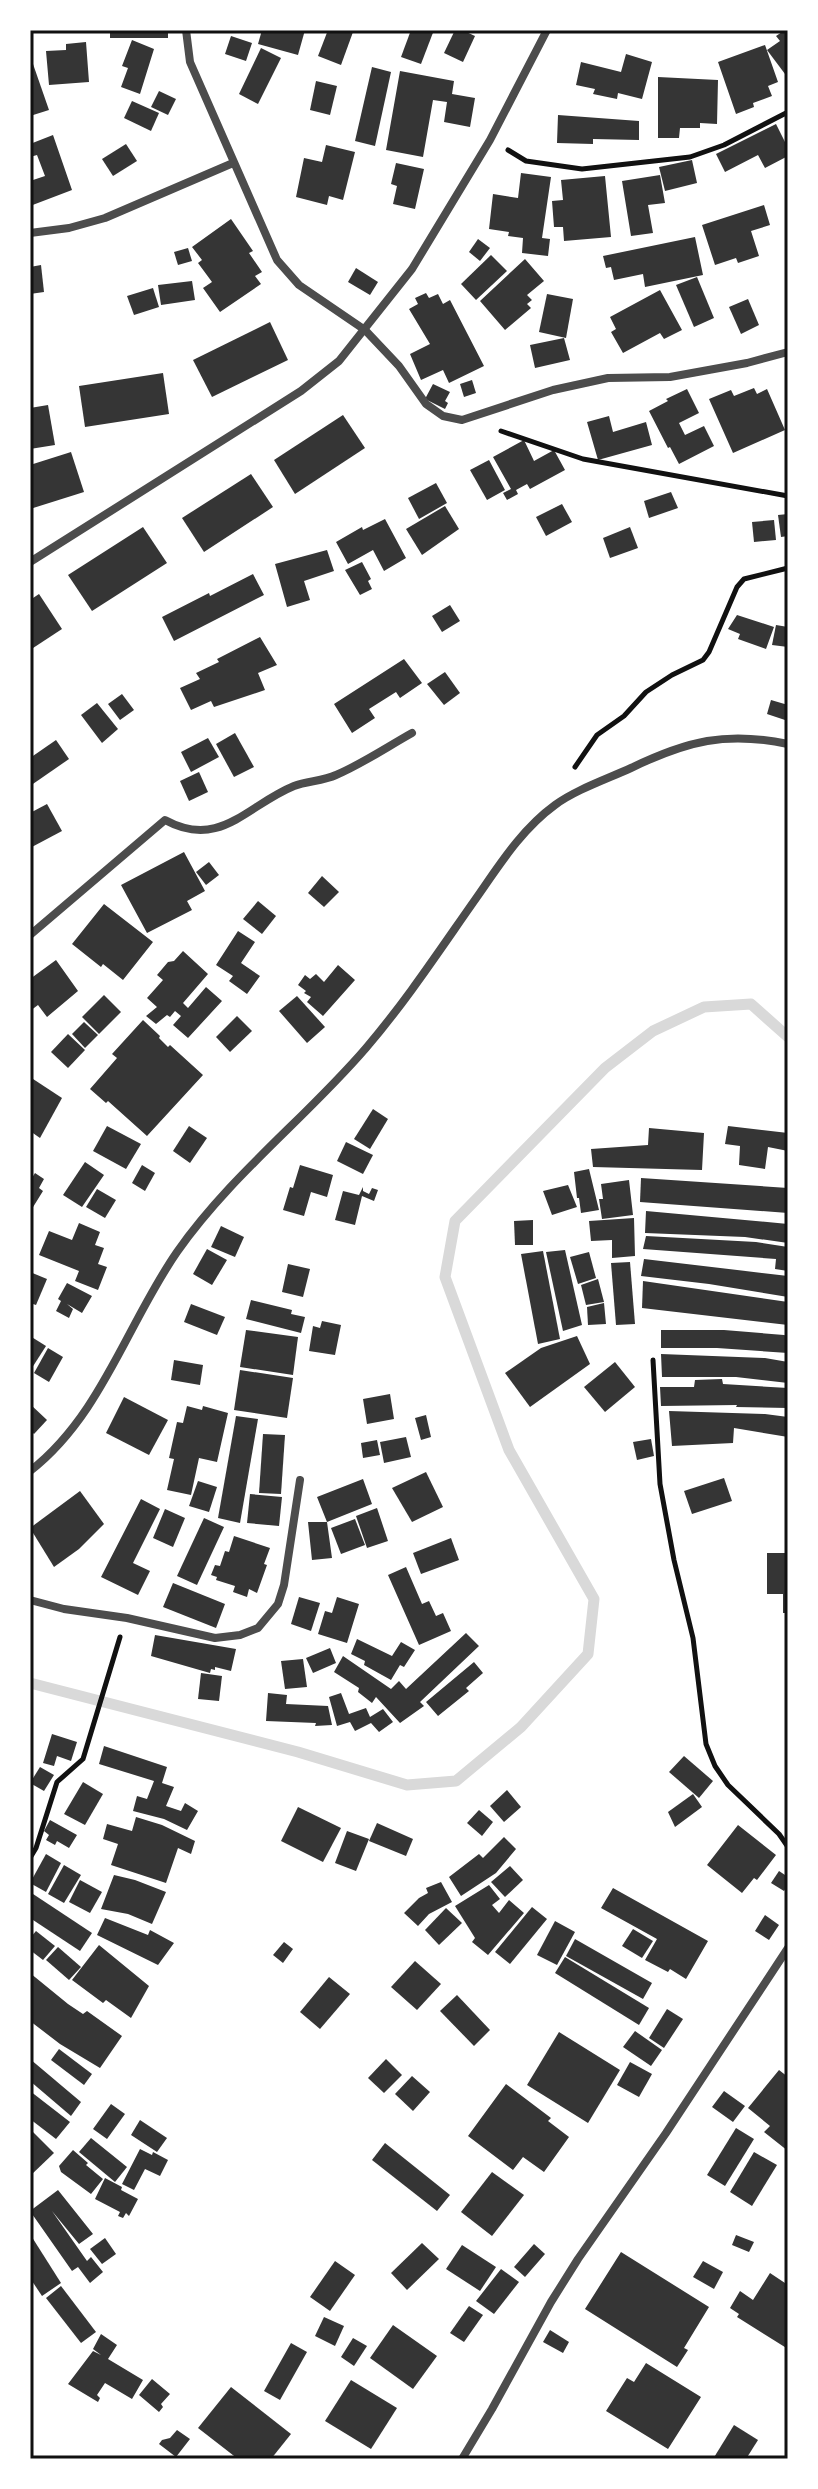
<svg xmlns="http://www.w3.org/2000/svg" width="818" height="2489" font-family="Barlow,sans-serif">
  <rect width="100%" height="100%" fill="#fff"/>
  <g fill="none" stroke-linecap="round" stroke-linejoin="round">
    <polyline stroke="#d9d9d9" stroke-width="11" points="30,1683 298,1752 407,1785 456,1781 521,1727 588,1654 594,1599 509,1450 445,1277 455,1221 605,1068 653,1031 704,1007 751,1004 788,1037"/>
  </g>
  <g fill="#353535">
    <rect x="110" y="30" width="58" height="8"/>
    <polygon points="262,30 305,30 298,55 258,44"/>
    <polygon points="328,30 353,32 341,65 318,56"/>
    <polygon points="411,30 434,30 421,64 401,57"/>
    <polygon points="455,30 462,30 475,36 463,62 444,53"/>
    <polygon points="785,30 788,30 788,78 767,50 780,41 776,36"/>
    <polygon points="231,36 252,43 246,61 225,54"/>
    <polygon points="132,40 154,49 140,94 121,87 128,68 122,66"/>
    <polygon points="86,42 89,82 49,85 46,51 66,50 66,44"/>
    <polygon points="765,45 778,82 768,86 772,96 753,103 754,107 736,114 718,62"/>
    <polygon points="261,48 281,58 258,104 239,94"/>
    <polygon points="626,54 652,62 642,99 618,93 617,99 593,94 595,89 576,85 581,62 621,72"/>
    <polygon points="33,64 49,110 30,116 30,65"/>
    <polygon points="372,67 391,72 375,146 355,141"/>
    <polygon points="400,71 454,81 452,94 475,98 470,127 444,122 447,102 433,100 423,157 386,150"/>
    <polygon points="658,77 718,80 717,124 700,123 700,128 680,128 679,138 658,138"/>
    <polygon points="316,81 337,86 330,115 310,110"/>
    <polygon points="159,91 176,99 168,115 151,107"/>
    <polygon points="132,101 159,113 151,131 124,118"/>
    <polygon points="558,115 639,121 639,140 593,139 593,144 557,143"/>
    <polygon points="776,124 788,148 788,156 765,168 758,155 725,172 716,154"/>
    <polygon points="53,135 72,190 30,206 30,181 45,176 37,155 30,157 30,144"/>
    <polygon points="126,144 137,161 113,176 102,159"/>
    <polygon points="326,145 355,152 343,200 329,196 327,205 296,197 304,158 322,162"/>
    <polygon points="692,160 697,183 665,191 659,167"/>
    <polygon points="396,163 424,169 415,209 393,204 397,186 391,184"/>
    <polygon points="521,173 551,177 542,238 550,239 548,256 522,253 523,238 508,236 509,232 489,229 493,194 518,198"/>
    <polygon points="660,175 665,203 648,205 653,233 631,236 622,181"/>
    <polygon points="605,176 611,237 564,241 563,227 554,227 552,201 563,200 561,180"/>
    <polygon points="764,205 770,225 751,231 759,256 738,263 736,258 715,265 702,225"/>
    <polygon points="231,219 253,251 249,253 262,272 255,276 261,284 220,312 203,288 212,282 198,263 202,260 192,247"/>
    <polygon points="695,237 703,275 645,287 643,274 614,280 611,267 606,268 603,256"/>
    <polygon points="478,239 490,248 480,261 469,252"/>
    <polygon points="188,248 192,261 178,265 174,252"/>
    <polygon points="491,255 507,271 476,300 461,284"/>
    <polygon points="525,259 544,281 527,295 532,300 527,304 531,308 505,330 480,301"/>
    <polygon points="41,265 44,292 30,294 30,267"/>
    <polygon points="356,268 378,282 370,295 348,282"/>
    <polygon points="697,277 714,318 694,327 676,285"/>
    <polygon points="192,281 195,300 161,305 158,285"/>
    <polygon points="153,288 159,307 134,315 127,296"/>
    <polygon points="660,290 682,330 664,339 660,333 623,353 611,332 616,329 610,317"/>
    <polygon points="426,293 429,298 438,294 443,304 450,300 484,366 449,383 443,370 421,380 410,354 430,344 409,309 418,304 415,298"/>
    <polygon points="547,294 573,299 566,338 539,332"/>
    <polygon points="748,299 759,325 741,334 729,307"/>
    <polygon points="270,322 288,360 212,397 193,360"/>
    <polygon points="564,338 570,360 535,368 530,345"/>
    <polygon points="163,373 169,414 85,427 79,386"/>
    <polygon points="472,380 476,393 464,397 460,384"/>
    <polygon points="433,384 450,392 445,401 448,403 445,409 425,399"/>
    <polygon points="754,388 757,394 767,389 785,430 733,453 709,399 731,390 734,396"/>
    <polygon points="687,389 699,413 679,423 685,435 704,426 714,446 679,464 670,447 668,448 649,411 668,401 666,399"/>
    <polygon points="48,405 55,445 30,449 30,408"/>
    <polygon points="343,415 365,448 295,494 274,460"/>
    <polygon points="609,416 613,432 646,422 652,445 598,460 587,422"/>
    <polygon points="524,440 534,461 554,450 565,470 530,489 527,484 516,490 518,494 507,500 503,493 511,489 493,457"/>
    <polygon points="71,452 84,492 30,509 30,465"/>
    <polygon points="489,460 505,490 487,500 470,470"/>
    <polygon points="251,474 273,507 204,552 182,518"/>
    <polygon points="436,483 447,503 419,519 408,498"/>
    <polygon points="671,492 678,508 649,518 644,501"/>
    <polygon points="562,504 572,522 546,536 536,517"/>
    <polygon points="445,506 459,529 422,555 406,529"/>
    <polygon points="788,514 788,536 781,537 778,515"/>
    <polygon points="385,519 406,558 384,571 373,550 348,564 336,542 362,527 363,530"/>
    <polygon points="774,520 776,540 754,542 752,522"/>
    <polygon points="143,527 167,563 92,611 68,575"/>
    <polygon points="630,527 638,548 610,558 603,538"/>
    <polygon points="327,550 334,571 304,581 310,600 287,607 275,564"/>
    <polygon points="362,562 371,579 368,581 372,589 360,595 345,570"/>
    <polygon points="253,574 264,595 174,641 162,617 209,593 210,596"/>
    <polygon points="39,594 62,629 30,650 30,600"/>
    <polygon points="450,605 460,621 442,632 432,616"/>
    <polygon points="737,615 774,627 766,649 738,639 740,634 728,629"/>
    <polygon points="776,625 788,627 788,647 772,645"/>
    <polygon points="260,637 277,665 258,673 265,690 214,707 211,701 191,710 180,688 200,679 196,673 219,662 217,659"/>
    <polygon points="404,659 422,683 400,698 396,692 369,709 375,718 352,733 334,704"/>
    <polygon points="445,672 460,693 444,705 427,684"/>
    <polygon points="122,694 134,710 120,720 108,704"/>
    <polygon points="771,700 788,705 788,721 767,714"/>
    <polygon points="97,703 118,729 102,743 81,715"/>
    <polygon points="235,733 254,767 234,777 216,744"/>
    <polygon points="208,738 219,757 191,772 181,752"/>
    <polygon points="56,740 69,759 30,786 30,758"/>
    <polygon points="199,772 208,792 189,801 180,781"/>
    <polygon points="47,804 62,831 30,848 30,813"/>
    <polygon points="184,852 205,891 187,901 192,910 147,933 121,885"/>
    <polygon points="209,862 219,875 206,885 196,872"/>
    <polygon points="322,876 339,892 324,907 308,893"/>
    <polygon points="258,901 276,916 262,934 243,919"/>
    <polygon points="104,904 153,942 123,980 103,964 101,967 72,944"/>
    <polygon points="238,931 255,942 241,963 260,976 247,994 229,981 233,976 216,965"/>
    <polygon points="183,951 208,974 183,1003 188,1008 206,987 222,1001 188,1038 173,1025 181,1016 175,1011 170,1017 167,1015 156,1024 146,1016 157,1007 147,998 163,980 157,975 168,962 174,961"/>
    <polygon points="56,960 78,991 47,1017 38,1005 30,1011 30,979"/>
    <polygon points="338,965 355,980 323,1016 307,1002 311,997 304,993 306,991 298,985 305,975 310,979 316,974 324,982"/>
    <polygon points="104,995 121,1012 99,1034 82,1017"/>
    <polygon points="297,996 325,1027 307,1043 279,1011"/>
    <polygon points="237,1016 252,1031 230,1052 216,1037"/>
    <polygon points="143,1020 160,1036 159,1038 168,1047 170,1045 203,1075 147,1136 108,1101 106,1103 90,1089 117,1058 112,1054"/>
    <polygon points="84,1022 98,1035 85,1048 72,1034"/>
    <polygon points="68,1034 85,1050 68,1068 51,1052"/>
    <polygon points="30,1077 62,1098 40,1138 30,1131"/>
    <polygon points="373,1109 388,1119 370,1149 354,1139"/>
    <polygon points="107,1126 141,1144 126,1169 93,1151"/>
    <polygon points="189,1126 207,1138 190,1163 173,1151"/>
    <polygon points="728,1126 788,1133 788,1151 768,1147 765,1169 739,1165 740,1146 725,1144"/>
    <polygon points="649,1128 704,1133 702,1170 593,1167 591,1149 648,1145"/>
    <polygon points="346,1142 373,1155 363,1174 337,1161"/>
    <polygon points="85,1162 104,1175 82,1207 63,1195"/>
    <polygon points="142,1165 155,1173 145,1191 132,1183"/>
    <polygon points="300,1165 333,1175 327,1197 311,1192 304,1216 283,1210 290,1187 293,1188"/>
    <polygon points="589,1169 599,1210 581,1213 579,1198 577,1198 574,1172"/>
    <polygon points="35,1173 44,1179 39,1188 43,1191 30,1212 30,1181"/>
    <polygon points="641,1178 788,1188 788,1213 640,1202"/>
    <polygon points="629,1180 633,1215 602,1219 599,1199 603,1199 601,1184"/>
    <polygon points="568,1185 577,1207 552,1215 543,1191"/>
    <polygon points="363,1187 363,1191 369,1194 372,1188 378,1190 374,1201 362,1196 355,1225 335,1220 343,1191 359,1195"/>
    <polygon points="97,1189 116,1200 105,1218 86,1207"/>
    <polygon points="646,1211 788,1224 788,1243 745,1237 645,1233"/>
    <polygon points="634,1218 635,1256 612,1258 612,1240 591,1241 589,1221"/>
    <polygon points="533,1220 533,1245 515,1245 514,1221"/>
    <polygon points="79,1223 100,1232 95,1245 104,1248 98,1264 107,1267 98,1290 75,1281 79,1271 39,1255 49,1231 72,1240"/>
    <polygon points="221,1226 244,1237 235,1257 211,1247"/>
    <polygon points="646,1236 756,1242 788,1247 788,1271 775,1269 776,1259 643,1249"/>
    <polygon points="207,1249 227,1260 212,1285 193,1274"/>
    <polygon points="565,1250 582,1325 563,1331 546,1252"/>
    <polygon points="543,1251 560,1339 538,1344 521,1254"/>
    <polygon points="589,1252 596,1278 578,1284 570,1257"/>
    <polygon points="644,1259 788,1276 788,1297 709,1284 641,1276"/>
    <polygon points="630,1262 635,1324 616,1325 611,1263"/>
    <polygon points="288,1264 310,1269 303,1297 282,1292"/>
    <polygon points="30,1272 47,1279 36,1305 30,1303"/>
    <polygon points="598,1279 604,1302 586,1305 581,1285"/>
    <polygon points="643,1281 788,1302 788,1325 642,1308"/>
    <polygon points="67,1283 92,1296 82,1313 67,1304 73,1309 69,1318 56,1311 61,1301 58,1299"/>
    <polygon points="251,1300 292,1310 291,1314 305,1317 301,1333 246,1319"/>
    <polygon points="604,1303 606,1324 588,1325 587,1307"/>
    <polygon points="191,1304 225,1317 217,1335 184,1322"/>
    <polygon points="322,1321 341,1325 335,1355 309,1351 313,1326 320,1328"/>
    <polygon points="246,1330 298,1337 293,1375 240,1367"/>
    <polygon points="661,1330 724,1330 784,1335 788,1336 788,1353 717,1348 661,1348"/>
    <polygon points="30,1336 46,1346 30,1371"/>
    <polygon points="577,1336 590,1364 530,1407 505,1373 541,1348"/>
    <polygon points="48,1348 63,1357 49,1382 34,1373"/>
    <polygon points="661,1354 765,1358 788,1362 788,1383 736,1377 662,1377"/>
    <polygon points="174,1360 203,1365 200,1385 171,1380"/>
    <polygon points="615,1362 635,1387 605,1412 584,1387"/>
    <polygon points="240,1370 293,1378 287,1418 234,1410"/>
    <polygon points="722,1379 723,1384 788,1388 788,1408 736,1407 737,1405 661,1406 660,1387 694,1387 695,1380"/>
    <polygon points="390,1394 394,1419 367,1424 363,1399"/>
    <polygon points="124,1397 168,1420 149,1455 106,1433"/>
    <polygon points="30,1404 47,1420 34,1434 30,1430"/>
    <polygon points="187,1406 202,1410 203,1406 228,1413 217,1462 199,1458 191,1495 167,1490 174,1459 169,1458 177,1422 183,1423"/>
    <polygon points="669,1411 765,1414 788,1417 788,1437 734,1428 733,1443 672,1446"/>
    <polygon points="426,1415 431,1437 421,1440 415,1418"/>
    <polygon points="236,1416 258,1419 240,1523 218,1518"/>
    <polygon points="263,1434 285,1435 281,1494 259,1493"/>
    <polygon points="406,1437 411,1457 384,1463 380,1442"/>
    <polygon points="651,1439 654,1456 637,1460 633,1442"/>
    <polygon points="377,1440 380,1455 363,1458 361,1443"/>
    <polygon points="426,1472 443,1507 412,1522 392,1488"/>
    <polygon points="724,1478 732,1501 692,1514 684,1491"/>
    <polygon points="363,1479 372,1504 327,1522 332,1558 312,1560 308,1522 327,1522 317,1497"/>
    <polygon points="198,1481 217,1487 209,1512 189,1506"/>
    <polygon points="80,1491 104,1524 79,1549 54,1567 30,1528"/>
    <polygon points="250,1494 282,1497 279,1526 247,1523"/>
    <polygon points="141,1499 160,1509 133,1563 150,1571 138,1595 101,1577"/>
    <polygon points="377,1508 388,1541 367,1548 356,1516"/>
    <polygon points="165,1509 185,1518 173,1547 153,1538"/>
    <polygon points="204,1518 224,1527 197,1585 177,1576"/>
    <polygon points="355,1519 365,1545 341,1554 331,1528"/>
    <polygon points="234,1536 270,1548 264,1564 267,1565 257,1593 249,1589 247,1597 233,1592 235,1586 216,1580 217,1577 211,1575 215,1565 220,1566 225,1551 229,1552"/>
    <polygon points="451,1538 459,1560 421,1574 413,1553"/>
    <polygon points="767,1553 788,1553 788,1613 783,1613 783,1594 767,1594"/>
    <polygon points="406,1567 422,1604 429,1601 436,1616 443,1613 451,1631 419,1645 388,1575"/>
    <polygon points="173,1583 225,1604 216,1628 163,1607"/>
    <polygon points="299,1597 320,1603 311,1631 291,1624"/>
    <polygon points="337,1597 359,1604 347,1643 318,1634 325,1611 332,1613"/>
    <polygon points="466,1633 479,1646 420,1702 424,1706 400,1723 376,1697 372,1703 358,1692 359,1688 334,1672 343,1656 391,1689 399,1681 406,1689"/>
    <polygon points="155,1635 236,1649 231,1671 215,1667 215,1670 211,1669 210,1673 151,1656"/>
    <polygon points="357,1639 392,1656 401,1642 415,1650 404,1667 400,1665 391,1680 364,1665 365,1661 351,1654"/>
    <polygon points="330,1648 336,1663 313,1673 306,1658"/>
    <polygon points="303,1659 307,1687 285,1689 281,1661"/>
    <polygon points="474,1662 483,1673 466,1688 469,1691 438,1716 426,1702"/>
    <polygon points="201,1673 222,1676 219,1701 198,1699"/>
    <polygon points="268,1693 287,1695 286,1704 328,1706 332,1725 315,1726 316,1723 266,1721"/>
    <polygon points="341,1693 349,1714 366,1708 370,1717 383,1709 393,1722 379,1732 371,1723 355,1731 350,1722 337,1726 329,1697"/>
    <polygon points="52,1734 77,1742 71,1761 57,1756 54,1766 43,1763"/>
    <polygon points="104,1746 167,1767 162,1783 174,1787 166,1806 181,1811 185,1803 198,1811 187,1830 164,1819 133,1811 137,1796 147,1799 154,1781 99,1764"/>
    <polygon points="684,1756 713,1781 699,1798 669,1772"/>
    <polygon points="40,1767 54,1775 44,1791 30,1783"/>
    <polygon points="83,1782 103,1794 85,1825 64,1814"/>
    <polygon points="507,1790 521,1807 504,1822 490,1806"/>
    <polygon points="693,1794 702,1807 675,1827 668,1812"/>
    <polygon points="298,1807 341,1828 323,1862 281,1841"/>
    <polygon points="479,1810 493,1822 482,1836 467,1823"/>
    <polygon points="136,1817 162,1825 195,1841 191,1854 178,1848 166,1883 111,1865 118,1844 103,1839 107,1824 132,1831"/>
    <polygon points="50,1820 77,1835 69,1848 57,1841 55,1845 46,1840 49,1835 44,1831"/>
    <polygon points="377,1823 413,1839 406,1856 369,1841"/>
    <polygon points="738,1825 776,1855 757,1880 754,1878 742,1893 707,1865"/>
    <polygon points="347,1831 369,1839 356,1871 335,1863"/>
    <polygon points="504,1837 516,1849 496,1873 461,1896 449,1877 479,1854 483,1858"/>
    <polygon points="46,1854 61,1863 46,1892 30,1883"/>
    <polygon points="64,1865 81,1875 64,1903 48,1894"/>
    <polygon points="510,1866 523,1880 505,1897 491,1882"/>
    <polygon points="779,1871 788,1877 788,1885 784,1891 771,1883"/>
    <polygon points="114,1875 135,1880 166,1892 152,1924 128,1914 101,1909"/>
    <polygon points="80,1880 102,1892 90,1913 69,1902"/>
    <polygon points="441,1882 452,1902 429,1914 418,1926 404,1913 419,1898 428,1893 426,1888"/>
    <polygon points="489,1885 500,1899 492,1905 499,1913 509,1900 524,1913 488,1955 472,1942 475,1938 455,1906"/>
    <polygon points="613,1888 708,1941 686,1979 670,1969 668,1972 645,1960 657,1939 601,1908"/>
    <polygon points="30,1892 92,1933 80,1951 30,1918"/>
    <polygon points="532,1907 547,1919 510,1964 495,1952"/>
    <polygon points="446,1908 462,1923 439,1945 425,1930"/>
    <polygon points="765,1915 779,1925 769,1940 755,1931"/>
    <polygon points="105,1918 148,1935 150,1930 174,1943 158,1965 97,1935"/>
    <polygon points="555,1921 575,1932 557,1965 537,1955"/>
    <polygon points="633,1929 653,1941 642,1958 622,1946"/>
    <polygon points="36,1931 55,1946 43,1960 30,1950 30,1938"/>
    <polygon points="575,1939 652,1983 643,1999 566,1956"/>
    <polygon points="284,1942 293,1949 283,1963 273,1955"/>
    <polygon points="99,1945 149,1986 131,2018 106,2000 103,2003 72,1980"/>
    <polygon points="58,1947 81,1967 69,1980 46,1960"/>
    <polygon points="565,1957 649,2008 639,2025 555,1973"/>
    <polygon points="415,1961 441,1984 417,2010 391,1987"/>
    <polygon points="30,1973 68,2004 83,2014 87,2011 122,2036 100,2068 60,2044 30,2021"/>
    <polygon points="329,1977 350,1994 320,2029 300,2012"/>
    <polygon points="457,1995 490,2030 474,2046 440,2011"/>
    <polygon points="667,2009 683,2019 664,2048 649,2038"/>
    <polygon points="635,2031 662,2050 651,2066 623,2047"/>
    <polygon points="559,2032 620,2070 588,2123 527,2085"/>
    <polygon points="59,2049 92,2074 84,2085 51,2060"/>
    <polygon points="30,2059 81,2102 71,2116 30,2081"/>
    <polygon points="386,2059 402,2075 384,2093 368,2078"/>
    <polygon points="630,2062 652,2074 639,2097 617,2085"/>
    <polygon points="779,2070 788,2077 788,2151 764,2132 770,2126 748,2108"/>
    <polygon points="412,2076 430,2092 413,2111 395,2094"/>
    <polygon points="506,2084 551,2118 548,2121 569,2137 544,2172 523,2157 513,2170 468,2136"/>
    <polygon points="30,2091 70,2122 56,2139 30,2119"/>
    <polygon points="724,2091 745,2106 733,2122 712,2107"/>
    <polygon points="111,2104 125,2114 107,2139 93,2129"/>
    <polygon points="140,2120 167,2138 157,2152 131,2135"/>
    <polygon points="736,2128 754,2139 725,2186 707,2175"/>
    <polygon points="33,2132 54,2153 30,2176 30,2134"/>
    <polygon points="91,2138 127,2167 115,2182 79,2152"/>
    <polygon points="385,2143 450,2195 437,2211 372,2160"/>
    <polygon points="140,2149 152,2155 153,2152 168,2160 160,2176 145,2169 134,2190 122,2184"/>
    <polygon points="73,2150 88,2163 86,2165 103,2179 91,2194 61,2172 59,2166"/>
    <polygon points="754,2152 777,2165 752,2206 730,2192"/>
    <polygon points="492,2172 524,2195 492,2236 461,2212"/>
    <polygon points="105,2178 122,2187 121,2190 138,2199 129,2216 126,2213 123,2218 118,2216 120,2212 95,2199"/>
    <polygon points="58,2190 93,2234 79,2244 52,2211 87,2261 91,2257 103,2272 90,2283 78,2267 72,2271 30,2211"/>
    <polygon points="30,2234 61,2283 42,2296 30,2278"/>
    <polygon points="736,2235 754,2242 749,2252 732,2245"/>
    <polygon points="105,2238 116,2254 102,2264 90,2249"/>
    <polygon points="422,2243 439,2259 407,2290 391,2273"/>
    <polygon points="534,2244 545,2254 525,2277 514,2267"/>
    <polygon points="462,2245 496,2267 480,2291 446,2269"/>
    <polygon points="621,2252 709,2307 684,2348 688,2350 677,2367 585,2309"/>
    <polygon points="335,2261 355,2275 330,2311 310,2297"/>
    <polygon points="703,2261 723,2272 714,2289 693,2277"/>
    <polygon points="501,2269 519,2282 494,2314 476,2301"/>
    <polygon points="770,2273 788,2285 788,2349 737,2317 739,2314 730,2308 740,2291 753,2300"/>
    <polygon points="61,2286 96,2332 81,2343 46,2298"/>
    <polygon points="469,2306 483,2315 464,2342 450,2333"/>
    <polygon points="324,2317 344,2326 335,2346 315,2336"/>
    <polygon points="393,2325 437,2356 413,2389 370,2358"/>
    <polygon points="550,2330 569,2342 563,2353 543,2342"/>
    <polygon points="101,2334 117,2345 108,2359 143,2380 132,2399 105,2383 97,2395 100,2398 98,2402 68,2384 93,2351 101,2355 93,2349"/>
    <polygon points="353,2338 367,2346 354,2366 341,2357"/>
    <polygon points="291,2343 307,2352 280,2400 264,2391"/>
    <polygon points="646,2363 701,2397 668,2449 606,2411 627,2378 634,2382"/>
    <polygon points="152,2379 170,2394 161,2404 163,2407 159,2412 139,2395"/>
    <polygon points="351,2380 397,2408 371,2449 325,2421"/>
    <polygon points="231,2387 291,2434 271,2459 238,2459 198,2428"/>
    <polygon points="734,2425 758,2440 746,2459 713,2459"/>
    <polygon points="177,2430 190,2439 176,2457 159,2444 162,2440 170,2438"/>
  </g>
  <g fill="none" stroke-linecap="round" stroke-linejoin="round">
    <g stroke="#111" stroke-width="5">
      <polyline points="508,150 526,161 582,169 690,157 724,145 788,112"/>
      <polyline points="501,431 583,459 788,496"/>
      <polyline points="575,767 597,735 624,716 646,692 672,675 703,660 709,652 737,587 744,579 788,568"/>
      <polyline points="653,1360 660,1484 674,1560 693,1638 706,1744 715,1766 728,1785 779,1834 788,1847"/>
      <polyline points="30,1858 36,1848 57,1782 83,1759 120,1637"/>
    </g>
    <g stroke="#4c4c4c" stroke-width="8">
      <polyline points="186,30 190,62 277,260 299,285 365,330 399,366 426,404 443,416 462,420 553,390 608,378 670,377 747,363 788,352"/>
      <polyline points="30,233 69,228 105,218 233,163"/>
      <polyline points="30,562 301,391 339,361 412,269 490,140 547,30"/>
      <path d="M30 935 165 820C220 850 247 805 294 786 307 781 323 781 336 775 362 764 387 747 412 733"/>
      <path d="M30 1471C101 1416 127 1324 177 1252 231 1175 306 1118 366 1048 407 1000 441 948 477 897 500 864 522 829 555 805 575 790 607 779 631 768 687 741 726 731 788 744"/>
      <polyline points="30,1600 64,1609 127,1618 215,1638 240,1635 258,1628 278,1604 284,1585 300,1480"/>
      <polyline points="462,2459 492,2409 551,2302 578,2259 666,2133 788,1948"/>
    </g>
  </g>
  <rect width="818" height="2489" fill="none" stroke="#ffffff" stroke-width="64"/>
  <rect x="32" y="32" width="754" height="2425" fill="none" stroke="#111" stroke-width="3"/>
</svg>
